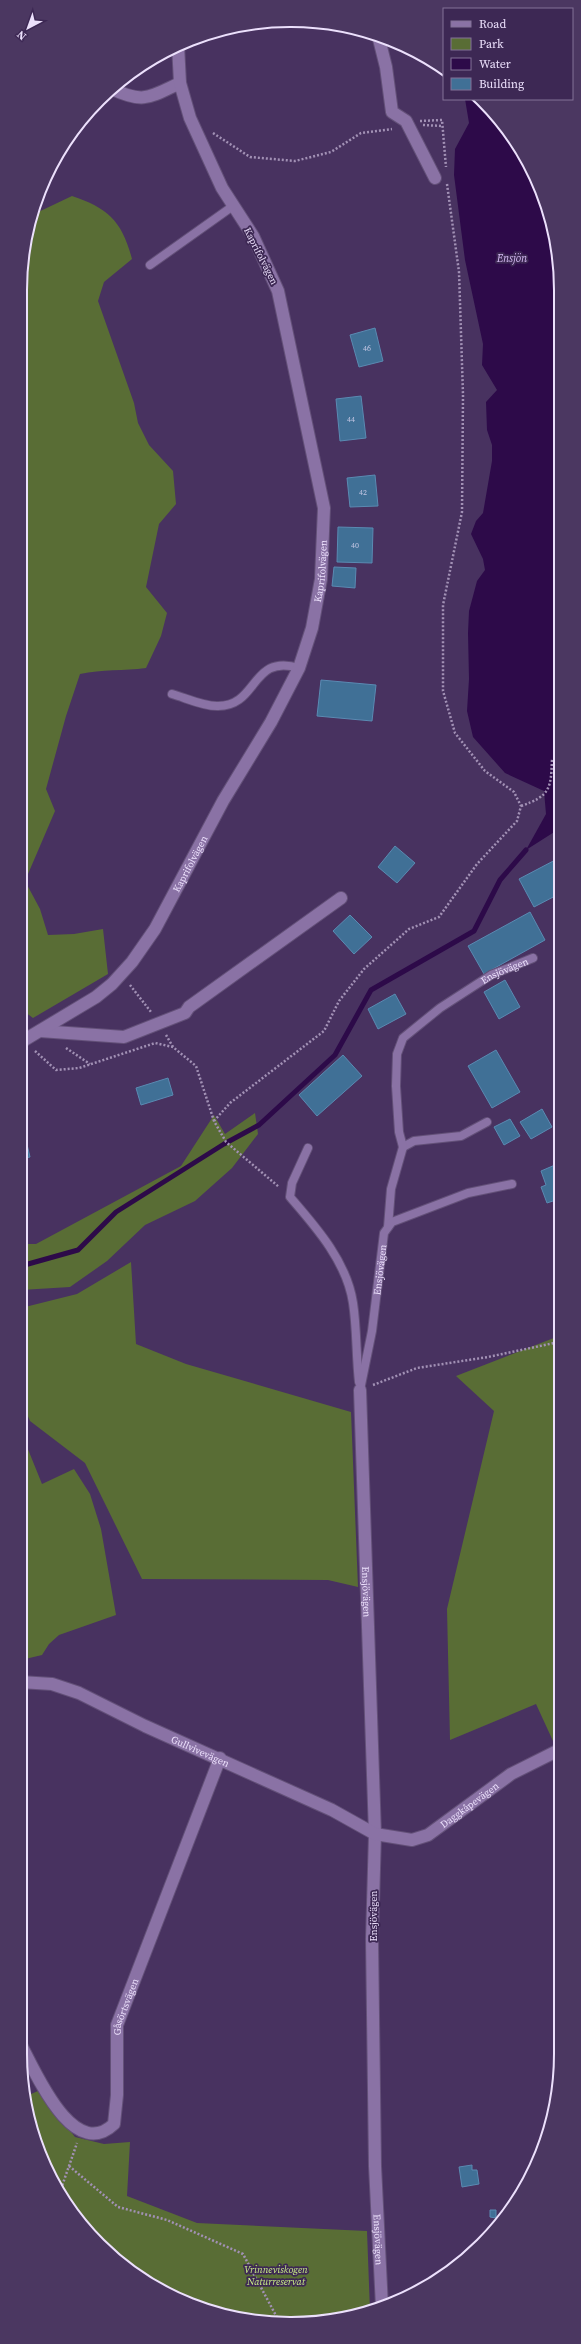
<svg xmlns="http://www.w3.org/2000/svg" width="581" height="2344" font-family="'Source Serif 4',serif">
  <rect width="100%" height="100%" fill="#483260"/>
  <g fill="#596d35">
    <path d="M72 196C108 208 122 221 132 259L104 282 98 301 134 403 138 423 149 445 173 471 176 504 159 524 146 587 167 613 161 636 146 668C124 671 102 669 80 674L66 716 46 789 55 811 25 881 40 909 48 935 74 934 103 929 108 974 33 1018 21 1009 22 255 32 215Z"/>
    <polygon points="255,1113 258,1134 232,1168 195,1201 145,1225 107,1261 70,1287 21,1290 21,1244 36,1244 181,1166 214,1115 225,1134"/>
    <polygon points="131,1262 136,1344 186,1364 351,1412 358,1587 328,1580 142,1579 85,1463 30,1421 21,1400 21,1308 77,1294"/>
    <polygon points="559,1336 559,1736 553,1741 536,1704 450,1740 447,1609 494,1411 456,1376"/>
    <polygon points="21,1432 42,1484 74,1469 90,1494 101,1529 116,1615 59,1635 49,1644 42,1655 21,1660"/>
    <polygon points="38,2091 75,2137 104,2144 130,2142 127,2196 197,2223 367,2231 370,2311 361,2315 273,2323 220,2315 171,2296 126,2268 87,2232 41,2157 24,2097"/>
  </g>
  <polygon fill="#2d0a49" points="465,99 482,99 533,171 559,255 559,829 526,850 546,814 544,791 505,773 473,737 467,711 469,679 468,633 469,611 477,581 485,570 483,559 471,534 476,521 483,513 492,461 492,445 487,430 486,402 497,390 482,365 483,344 465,260 454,175 455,149 469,123"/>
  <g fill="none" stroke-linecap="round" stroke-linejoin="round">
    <polyline stroke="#2d0a49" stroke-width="5" points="21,1266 78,1250 116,1212 224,1144 259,1125 335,1055 371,990 474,931 500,880 526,850"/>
  </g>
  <g fill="#407096" stroke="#5a8ab2">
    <polygon points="375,328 383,361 359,367 350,335"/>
    <polygon points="361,396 366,438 340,441 336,399"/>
    <polygon points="375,475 378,506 350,507 347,478"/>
    <polygon points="338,527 373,528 372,563 337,562"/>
    <polygon points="334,567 356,568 355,588 332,586"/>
    <polygon points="321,680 376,685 372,721 317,716"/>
    <polygon points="395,846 415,863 397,883 378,867"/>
    <polygon points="559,858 559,894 534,907 519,879"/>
    <polygon points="530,912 545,940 484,974 468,946"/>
    <polygon points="350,915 372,937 354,954 333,931"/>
    <polygon points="505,980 520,1007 499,1019 484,992"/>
    <polygon points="395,994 406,1014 378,1029 368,1009"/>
    <polygon points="496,1050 520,1092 492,1108 468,1066"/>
    <polygon points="343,1055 362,1076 317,1116 299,1095"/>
    <polygon points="168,1078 173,1095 141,1105 136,1088"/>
    <polygon points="542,1109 552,1127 531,1139 520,1122"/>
    <polygon points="510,1119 520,1136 504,1145 494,1127"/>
    <polygon points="24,1132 30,1157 21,1159 21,1133"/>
    <polygon points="555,1165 559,1173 559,1199 547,1203 541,1187 546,1185 541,1171"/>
    <polygon points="472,2165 472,2170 477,2170 479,2184 462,2187 459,2167"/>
    <polygon points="490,2210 496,2210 496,2218 490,2217"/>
  </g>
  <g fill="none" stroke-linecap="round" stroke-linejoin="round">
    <defs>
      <g id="lane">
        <polyline points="150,265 233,206"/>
        <path d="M172 694C186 698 202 706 217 706 259 707 250 653 299 668"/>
        <polyline points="403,1147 414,1141 461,1136 487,1122"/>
        <path d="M308 1148 292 1183 290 1197C316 1227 347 1262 353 1303 357 1329 356 1356 359 1382"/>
        <path id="s1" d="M388 1227 391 1189 403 1147 399 1132 396 1086 397 1054 403 1038 440 1008 491 975 533 958"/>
        <path id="s2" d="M360 1390 372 1331 384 1233 392 1222 468 1193 512 1184"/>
      </g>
      <g id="street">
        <polyline points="379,39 386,67 392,112 406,121 435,178"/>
        <path d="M112 89C144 104 150 97 180 83"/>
        <polyline points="40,1031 124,1037 185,1013 189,1007 341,898"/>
        <path id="s3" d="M21 1042 96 997 112 984 132 962 155 929 223 801 271 722 299 668 312 628 321 579 324 508 278 291 253 236 222 188 190 118 180 83 178 45"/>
        <path id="s4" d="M360 1390 375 1834 372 1939 375 2166 382 2307"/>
        <path id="s5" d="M20 1682 52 1684 79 1693 145 1726 332 1810 375 1834 412 1840 428 1835 511 1774 559 1750"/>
        <path id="s6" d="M20 2043C35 2071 73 2163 114 2124L117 2095V2025L220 1758"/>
      </g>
    </defs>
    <use href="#lane" stroke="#635078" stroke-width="10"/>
    <use href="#street" stroke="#635078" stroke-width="14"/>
    <g stroke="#a291b5" stroke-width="2.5" stroke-dasharray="2 2" stroke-linecap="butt">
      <polyline points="420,121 442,120 446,167"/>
      <polyline points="423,125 443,126"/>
      <polyline points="213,133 250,157 295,161 331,152 361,133 392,129"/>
      <path d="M521 806C550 796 551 789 552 759"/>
      <polyline points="130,985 151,1012"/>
      <polyline points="166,1035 173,1047 196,1066 214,1121 226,1142 279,1187"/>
      <polyline points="66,1048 90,1064"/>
      <polyline points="35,1051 56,1070 79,1068 155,1043 173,1047"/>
      <polyline points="214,1121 230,1103 324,1031 339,1001 364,969 409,929 439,917 477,864 517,821 521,806 514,792 485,771 455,733 443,691 443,605 462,512 463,395 459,272 447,184"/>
      <polyline points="373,1385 417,1368 488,1357 559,1342"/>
      <polyline points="69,2166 118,2207 167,2220 243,2254 280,2323"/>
      <polyline points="61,2189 77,2143"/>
    </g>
    <use href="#lane" stroke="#8a72a5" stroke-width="8"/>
    <use href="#street" stroke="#8a72a5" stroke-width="12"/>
  </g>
  <g text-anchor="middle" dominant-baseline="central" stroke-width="3.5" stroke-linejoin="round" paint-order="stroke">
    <g font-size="8" fill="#c1c4e2">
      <text x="367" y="348">46</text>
      <text x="351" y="419">44</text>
      <text x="363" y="492">42</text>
      <text x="355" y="545">40</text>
    </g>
    <g font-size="10" fill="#ece0fc" stroke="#3d2854">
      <text transform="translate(261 256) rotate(63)">Kaprifolvägen</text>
      <text stroke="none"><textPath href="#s3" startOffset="576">Kaprifolvägen</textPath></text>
      <text stroke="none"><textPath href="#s3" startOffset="252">Kaprifolvägen</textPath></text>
      <text stroke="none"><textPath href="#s1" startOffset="315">Ensjövägen</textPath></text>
      <text stroke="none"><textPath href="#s2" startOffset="122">Ensjövägen</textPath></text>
      <text stroke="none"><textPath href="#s4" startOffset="202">Ensjövägen</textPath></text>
      <text stroke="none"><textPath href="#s5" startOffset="195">Gullvivevägen</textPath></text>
      <text stroke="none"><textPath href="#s5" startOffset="494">Daggkåpevägen</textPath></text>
      <text transform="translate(373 1916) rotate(-90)">Ensjövägen</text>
      <text stroke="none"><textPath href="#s6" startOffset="263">Gåsörtsvägen</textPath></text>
      <text stroke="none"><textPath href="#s4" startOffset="850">Ensjövägen</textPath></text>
    </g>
    <g font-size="10" font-style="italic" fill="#cbf087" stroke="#3d2854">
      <text x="276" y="2269">Vrinneviskogen<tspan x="276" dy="12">Naturreservat</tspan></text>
    </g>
    <g font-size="11" font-style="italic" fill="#d4baf3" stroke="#3d2854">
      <text x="512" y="258">Ensjön</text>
    </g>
  </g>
  <path d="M0 0H581V2344H0ZM290 27H291A263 263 0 0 1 554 290V2054A263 263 0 0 1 291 2317H290A263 263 0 0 1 27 2054V290A263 263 0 0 1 290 27Z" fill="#4b3761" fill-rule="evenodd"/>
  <path fill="none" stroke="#ece0fc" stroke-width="2" d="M290 27H291A263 263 0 0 1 554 290V2054A263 263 0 0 1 291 2317H290A263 263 0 0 1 27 2054V290A263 263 0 0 1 290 27Z"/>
  <rect x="443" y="8" width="130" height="92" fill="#3d2854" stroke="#837297"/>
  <rect x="451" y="21" width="20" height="6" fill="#8a72a5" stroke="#837297"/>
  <text x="479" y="28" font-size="12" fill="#ece0fc">Road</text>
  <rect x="451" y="38" width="20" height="12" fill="#596d35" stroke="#837297"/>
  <text x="479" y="48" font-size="12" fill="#ece0fc">Park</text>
  <rect x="451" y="58" width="20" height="12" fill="#2d0a49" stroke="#837297"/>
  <text x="479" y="68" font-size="12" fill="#ece0fc">Water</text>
  <rect x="451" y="78" width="20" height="12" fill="#407096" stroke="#837297"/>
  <text x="479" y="88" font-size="12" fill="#ece0fc">Building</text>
  <g transform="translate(28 28) rotate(221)" stroke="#3d2854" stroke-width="3" paint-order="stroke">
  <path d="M0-3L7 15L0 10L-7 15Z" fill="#ece0fc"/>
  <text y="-6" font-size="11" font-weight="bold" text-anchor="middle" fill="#ece0fc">N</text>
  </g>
</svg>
